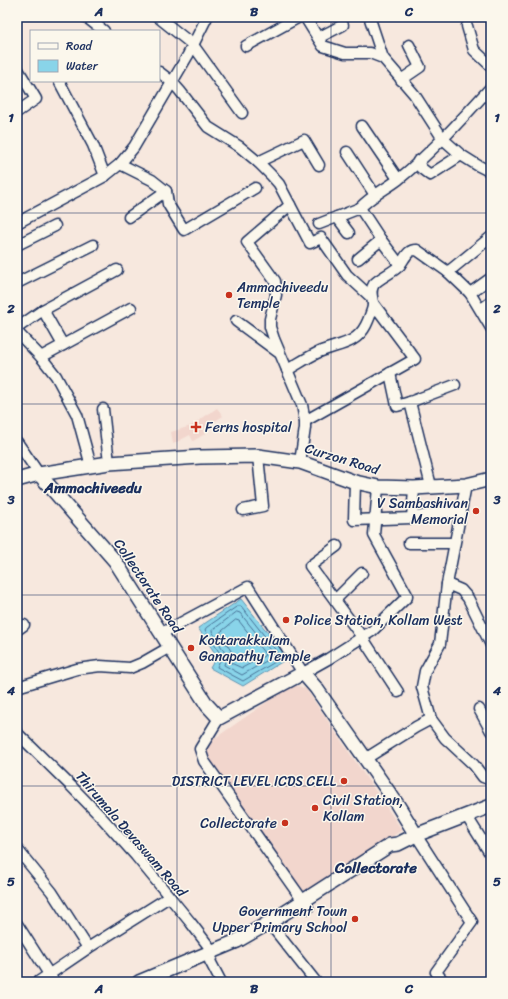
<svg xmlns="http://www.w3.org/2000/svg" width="508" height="999" font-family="Sriracha,sans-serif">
  <rect width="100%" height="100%" fill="#f7e8de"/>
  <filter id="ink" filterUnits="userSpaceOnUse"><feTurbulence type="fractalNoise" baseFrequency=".025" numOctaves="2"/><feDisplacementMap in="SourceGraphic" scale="8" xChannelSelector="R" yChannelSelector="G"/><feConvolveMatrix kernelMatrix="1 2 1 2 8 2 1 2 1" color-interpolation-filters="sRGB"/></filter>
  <g filter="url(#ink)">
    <g fill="#f2d6cd">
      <polygon points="217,408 223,416 204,428 205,434 193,441 190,435 173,444 171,432 191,426"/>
      <polygon points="293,684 306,689 402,830 303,896 205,752 211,741"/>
    </g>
    <polygon fill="#89d4e9" stroke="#5d92b1" points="241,599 288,658 243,686 210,668 217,656 198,628"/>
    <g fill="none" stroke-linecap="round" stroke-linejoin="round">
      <g stroke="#477196" stroke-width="1">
        <polygon points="238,606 241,606 281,657 280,659 243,681 217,667 221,658 221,655 205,630 206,628"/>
        <polygon points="237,612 240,613 274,655 273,657 242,675 224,665 226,658 225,653 212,631"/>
        <polygon points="236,620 239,621 265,654 264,656 242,668 231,663 231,651 220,633"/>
      </g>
      <defs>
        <g id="minor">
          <polyline points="86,17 104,31"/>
          <polyline points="158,17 193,45 242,113"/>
          <polyline points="305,17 323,46 345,53 370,53 383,58 414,94 443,139 461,155 477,165 491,172"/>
          <polyline points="370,19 383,58"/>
          <polyline points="467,26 474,50 491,66"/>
          <polyline points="318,38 343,25"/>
          <polyline points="246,46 299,17"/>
          <polyline points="17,68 36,99 17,112"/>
          <polyline points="159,72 172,82 180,91 208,127 240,147 258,162 271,175 279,184 310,243 321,238 347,275 371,297"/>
          <polyline points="401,80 420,67 409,45"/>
          <polyline points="59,81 93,145 105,176"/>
          <polyline points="362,126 398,179"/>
          <polyline points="347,152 375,195"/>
          <polyline points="418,161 421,168 430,175 461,155"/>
          <polyline points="258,162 304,140 319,165"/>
          <polyline points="120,164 152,180 166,191 168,204 184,230 255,188"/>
          <polyline points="290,205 247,242 275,281 276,295 270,319 270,327 274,339 302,405 305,421 305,428 300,462"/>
          <polyline points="129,217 166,191"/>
          <polyline points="337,217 349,233"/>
          <polyline points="17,223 105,176 120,164 134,147 188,55 207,17"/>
          <polyline points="319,224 360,208"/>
          <polyline points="17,245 55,226"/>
          <polyline points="358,259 381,240"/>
          <path d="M400 265 381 240 360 208C371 196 386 189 399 179 433 151 462 119 491 87"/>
          <polyline points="448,272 491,237"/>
          <polyline points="17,283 93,245"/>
          <polyline points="470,293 491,278"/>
          <polyline points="481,309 491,302"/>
          <polyline points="43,310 63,345"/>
          <polyline points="236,321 278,352"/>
          <polyline points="17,328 43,310 117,270"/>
          <polyline points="17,332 41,357 56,376 77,415 91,466"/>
          <polyline points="41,357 131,308"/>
          <path d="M287 370C298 364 308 357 319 352 337 344 356 345 366 325 368 321 373 309 373 305 373 297 369 292 374 284 381 277 392 273 399 266 405 259 407 249 417 250L448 272 470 293 491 328"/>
          <polyline points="390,373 397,406 410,402"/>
          <polyline points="103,409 109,463"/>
          <polyline points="305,421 415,359 373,303"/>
          <polyline points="17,442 39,474"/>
          <polyline points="355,482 354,520 412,518 444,512 461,512"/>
          <polyline points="466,485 447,584 440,644 425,671 422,687 431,719 445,738 474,765 483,777 491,780"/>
          <polyline points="431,486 410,402 455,385"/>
          <polyline points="243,510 263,506 258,456"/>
          <polyline points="412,518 414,488"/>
          <polyline points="409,543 454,543"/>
          <polyline points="337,546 310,566 362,637 398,692"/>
          <polyline points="447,584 461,590 468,598 491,645"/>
          <polyline points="335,600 362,573"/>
          <polyline points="17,630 24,625"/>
          <polyline points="162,633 248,587 303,673 328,659 372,631 407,597 407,595 374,535 378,487"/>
          <polyline points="17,687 77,669 100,666 130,668 142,663 170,647"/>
          <polyline points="479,709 491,731"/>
          <polyline points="219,718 200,749 204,761 308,908"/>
          <polyline points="17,733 71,786 103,819 136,856 191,923 213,952 210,961 221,982"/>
          <polyline points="365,759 416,727 431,719"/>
          <polyline points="466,815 491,855"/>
          <polyline points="416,835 472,922 436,972 444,982"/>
          <polyline points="17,849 52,892 88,948"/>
          <polyline points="17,924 54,982"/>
          <polyline points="274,929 316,982"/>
          <polyline points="38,982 88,948 169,897"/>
        </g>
        <g id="major">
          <polyline points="39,474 115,561 207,705 219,718 303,673 316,688 397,804 416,835"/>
          <polyline points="17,480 39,474 109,463 200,457 258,456 300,462 355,482 378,487 414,488 466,485 491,479"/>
          <polyline points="139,982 237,941 272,921 390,845 398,844 416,835 491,806"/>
        </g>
      </defs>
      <use href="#minor" stroke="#1b2f5e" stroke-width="13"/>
      <use href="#major" stroke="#1b2f5e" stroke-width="16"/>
      <use href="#minor" stroke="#fbf7ec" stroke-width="10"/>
      <use href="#major" stroke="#fbf7ec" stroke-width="13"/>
    </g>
  </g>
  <path fill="none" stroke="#1b2f5e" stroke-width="1" stroke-opacity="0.55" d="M177 17V982M331 17V982M17 213H491M17 404H491M17 595H491M17 786H491"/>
  <g fill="#c8321e" stroke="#fbf7ec" stroke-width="1.5">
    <circle cx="229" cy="295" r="4"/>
    <path d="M194 421h4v4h4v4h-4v4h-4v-4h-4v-4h4z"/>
    <circle cx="476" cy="511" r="4"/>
    <circle cx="286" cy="620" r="4"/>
    <circle cx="191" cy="648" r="4"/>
    <circle cx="344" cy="781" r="4"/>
    <circle cx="315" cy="808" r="4"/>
    <circle cx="285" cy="823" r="4"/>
    <circle cx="355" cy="919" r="4"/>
  </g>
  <g text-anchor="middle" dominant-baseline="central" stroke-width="3" stroke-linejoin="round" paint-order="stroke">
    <g font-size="14" fill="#1b2f5e" stroke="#fbf7ec" text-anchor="start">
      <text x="237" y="287">Ammachiveedu<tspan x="237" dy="16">Temple</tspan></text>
      <text x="205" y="427">Ferns hospital</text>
      <text x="468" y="503" text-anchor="end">V Sambashivan<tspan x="468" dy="16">Memorial</tspan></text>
      <text x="294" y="620">Police Station, Kollam West</text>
      <text x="199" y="640">Kottarakkulam<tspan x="199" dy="16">Ganapathy Temple</tspan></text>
      <text x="336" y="781" text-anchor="end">DISTRICT LEVEL ICDS CELL</text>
      <text x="323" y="800">Civil Station,<tspan x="323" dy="16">Kollam</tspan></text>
      <text x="277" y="823" text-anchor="end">Collectorate</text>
      <text x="347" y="911" text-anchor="end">Government Town<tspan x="347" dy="16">Upper Primary School</tspan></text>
    </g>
    <g font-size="14" fill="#1b2f5e" stroke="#fbf7ec">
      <text transform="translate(342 459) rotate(17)">Curzon Road</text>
      <text transform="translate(148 586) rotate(56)">Collectorate Road</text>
      <text transform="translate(131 834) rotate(49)">Thirumala Devaswam Road</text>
    </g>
    <g font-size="15" font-weight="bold" fill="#1b2f5e" stroke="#fbf7ec">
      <text x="93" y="488">Ammachiveedu</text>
      <text x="376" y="868">Collectorate</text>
    </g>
  </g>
  <rect width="508" height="999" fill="none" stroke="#fbf7ec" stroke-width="44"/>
  <rect x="30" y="30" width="130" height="52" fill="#fbf7ec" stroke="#a1a7b3"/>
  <rect x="38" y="43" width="20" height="6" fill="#fbf7ec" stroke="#a1a7b3"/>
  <text x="66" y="50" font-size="12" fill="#1b2f5e">Road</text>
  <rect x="38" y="60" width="20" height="12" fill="#89d4e9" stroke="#a1a7b3"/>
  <text x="66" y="70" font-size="12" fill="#1b2f5e">Water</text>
  <rect x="22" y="22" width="464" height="955" fill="none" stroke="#1b2f5e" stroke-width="1.5"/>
  <g font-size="13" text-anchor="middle" font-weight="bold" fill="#1b2f5e">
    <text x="99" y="16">A</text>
    <text x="254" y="16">B</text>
    <text x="409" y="16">C</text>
    <text x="11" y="122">1</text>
    <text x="497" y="122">1</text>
    <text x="11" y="313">2</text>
    <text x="497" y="313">2</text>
    <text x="11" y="504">3</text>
    <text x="497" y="504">3</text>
    <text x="11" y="695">4</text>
    <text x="497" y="695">4</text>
    <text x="11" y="886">5</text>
    <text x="497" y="886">5</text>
    <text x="99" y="993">A</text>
    <text x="254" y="993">B</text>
    <text x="409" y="993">C</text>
  </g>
</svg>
